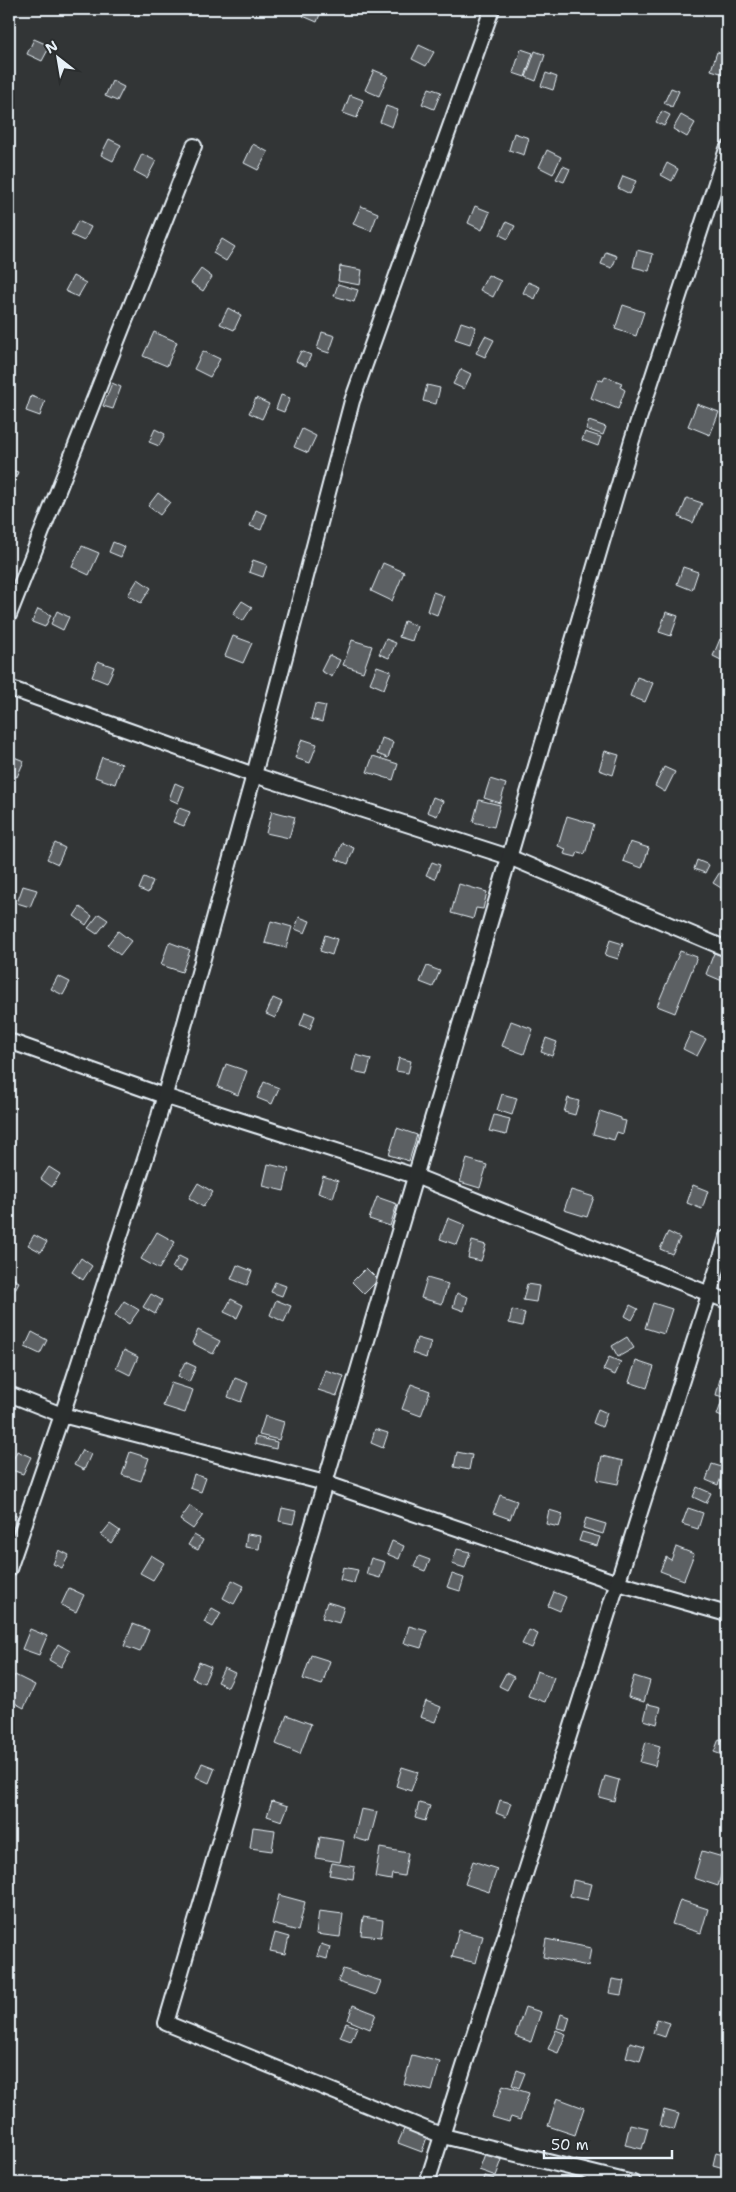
<svg xmlns="http://www.w3.org/2000/svg" width="736" height="2192" font-family="'Shantell Sans',sans-serif">
  <rect width="100%" height="100%" fill="#323536"/>
  <filter id="ink" filterUnits="userSpaceOnUse"><feTurbulence type="fractalNoise" baseFrequency=".02" numOctaves="2"/><feDisplacementMap in="SourceGraphic" scale="10" xChannelSelector="R" yChannelSelector="G"/><feConvolveMatrix kernelMatrix="1 2 1 2 8 2 1 2 1" color-interpolation-filters="sRGB"/></filter>
  <g filter="url(#ink)">
    <g fill="#5c6063" stroke="#e8f1f8">
      <polygon points="122,9 141,9 138,17"/>
      <polygon points="306,9 322,9 317,22 303,16"/>
      <polygon points="566,9 579,9 577,14"/>
      <polygon points="34,39 50,46 42,61 27,54"/>
      <polygon points="419,45 434,52 426,66 412,59"/>
      <polygon points="521,49 533,53 525,77 513,73"/>
      <polygon points="535,51 545,55 536,81 526,77"/>
      <polygon points="717,52 727,56 727,75 711,70"/>
      <polygon points="374,70 388,76 379,96 365,90"/>
      <polygon points="546,73 557,77 553,90 541,86"/>
      <polygon points="112,81 124,87 117,101 105,96"/>
      <polygon points="429,88 441,92 434,109 422,104"/>
      <polygon points="671,88 679,91 672,107 664,103"/>
      <polygon points="350,95 363,100 357,118 343,113"/>
      <polygon points="386,106 398,110 392,127 380,122"/>
      <polygon points="662,111 670,115 664,126 656,122"/>
      <polygon points="681,115 695,123 687,137 673,129"/>
      <polygon points="514,133 529,138 524,155 509,150"/>
      <polygon points="109,139 121,145 113,161 101,155"/>
      <polygon points="253,144 268,152 258,170 244,163"/>
      <polygon points="547,150 561,157 553,174 539,167"/>
      <polygon points="142,154 156,161 147,178 134,171"/>
      <polygon points="667,163 678,169 672,181 661,175"/>
      <polygon points="563,166 570,169 564,182 556,179"/>
      <polygon points="623,176 636,181 630,194 618,188"/>
      <polygon points="361,206 378,213 371,231 353,224"/>
      <polygon points="475,206 490,212 482,230 468,223"/>
      <polygon points="78,221 91,227 84,241 71,235"/>
      <polygon points="506,222 515,226 508,239 500,235"/>
      <polygon points="222,239 235,247 226,261 213,253"/>
      <polygon points="637,250 653,254 649,271 633,267"/>
      <polygon points="606,252 617,256 612,268 601,264"/>
      <polygon points="340,266 362,270 360,285 338,281"/>
      <polygon points="201,269 212,277 203,291 191,283"/>
      <polygon points="488,275 501,281 493,297 480,290"/>
      <polygon points="73,276 86,283 78,297 65,291"/>
      <polygon points="528,282 540,287 535,299 523,293"/>
      <polygon points="338,284 358,290 354,302 334,296"/>
      <polygon points="623,305 644,312 636,336 615,329"/>
      <polygon points="228,308 241,315 234,330 220,324"/>
      <polygon points="461,322 476,327 470,344 455,339"/>
      <polygon points="154,332 177,342 167,366 143,356"/>
      <polygon points="322,332 335,336 329,353 317,349"/>
      <polygon points="485,336 494,340 485,357 476,353"/>
      <polygon points="203,351 220,359 210,377 194,369"/>
      <polygon points="301,351 311,355 306,366 296,361"/>
      <polygon points="461,369 471,374 464,389 453,384"/>
      <polygon points="605,376 622,383 620,387 625,390 618,409 591,398 598,379 603,381"/>
      <polygon points="112,383 121,387 113,409 103,406"/>
      <polygon points="427,385 440,388 436,404 423,401"/>
      <polygon points="281,395 290,398 284,412 276,409"/>
      <polygon points="31,396 45,401 40,416 26,411"/>
      <polygon points="256,398 269,404 262,419 249,413"/>
      <polygon points="697,404 719,412 710,435 688,426"/>
      <polygon points="589,421 606,427 603,435 586,429"/>
      <polygon points="155,429 165,434 159,446 149,442"/>
      <polygon points="302,429 316,436 308,453 294,447"/>
      <polygon points="585,432 601,437 598,446 582,440"/>
      <polygon points="9,469 18,472 12,487 9,486"/>
      <polygon points="158,493 170,502 160,515 148,506"/>
      <polygon points="687,498 702,503 693,523 679,517"/>
      <polygon points="256,510 267,515 261,530 250,526"/>
      <polygon points="113,542 125,547 121,557 109,552"/>
      <polygon points="82,546 99,553 89,575 72,567"/>
      <polygon points="253,560 267,565 263,577 249,572"/>
      <polygon points="383,563 404,572 392,601 371,591"/>
      <polygon points="683,567 698,572 692,590 677,584"/>
      <polygon points="138,579 151,588 141,603 128,595"/>
      <polygon points="433,592 444,596 437,615 427,611"/>
      <polygon points="242,601 252,607 243,621 233,614"/>
      <polygon points="38,609 51,615 45,627 32,622"/>
      <polygon points="57,611 69,617 63,630 51,624"/>
      <polygon points="666,612 678,616 671,636 659,632"/>
      <polygon points="404,621 417,626 412,641 399,637"/>
      <polygon points="233,636 252,643 243,663 225,656"/>
      <polygon points="386,639 396,643 389,658 379,654"/>
      <polygon points="720,639 727,642 727,656 725,662 713,656"/>
      <polygon points="352,640 372,646 363,672 343,665"/>
      <polygon points="329,655 340,660 332,677 321,671"/>
      <polygon points="98,661 114,667 107,683 92,677"/>
      <polygon points="377,666 391,671 384,689 370,683"/>
      <polygon points="637,677 653,683 645,702 630,696"/>
      <polygon points="315,704 326,706 322,722 311,719"/>
      <polygon points="382,738 393,742 388,758 377,754"/>
      <polygon points="302,739 317,744 310,763 295,758"/>
      <polygon points="605,751 619,755 613,775 599,770"/>
      <polygon points="9,755 24,761 17,777 9,773"/>
      <polygon points="373,756 398,764 393,780 367,772"/>
      <polygon points="102,757 122,764 115,784 95,777"/>
      <polygon points="664,767 675,772 665,792 655,786"/>
      <polygon points="490,779 506,784 500,803 484,798"/>
      <polygon points="175,783 184,787 178,803 169,799"/>
      <polygon points="433,797 443,801 437,816 427,812"/>
      <polygon points="479,800 500,805 494,827 473,822"/>
      <polygon points="179,808 190,812 184,826 173,822"/>
      <polygon points="272,811 295,817 289,838 266,833"/>
      <polygon points="567,816 594,824 585,854 578,852 576,857 564,854 566,849 558,846"/>
      <polygon points="630,842 649,848 642,868 623,861"/>
      <polygon points="55,843 65,848 58,864 47,859"/>
      <polygon points="342,843 354,848 348,864 336,859"/>
      <polygon points="697,860 709,865 705,873 694,869"/>
      <polygon points="432,862 440,865 435,879 426,875"/>
      <polygon points="723,867 727,869 726,891 713,883"/>
      <polygon points="144,877 153,881 148,893 139,889"/>
      <polygon points="459,884 487,892 483,909 476,908 473,919 451,913"/>
      <polygon points="23,886 37,890 30,907 17,903"/>
      <polygon points="80,907 92,916 86,925 74,916"/>
      <polygon points="99,914 108,920 97,934 88,928"/>
      <polygon points="299,917 310,921 305,933 295,929"/>
      <polygon points="271,921 292,927 286,948 265,943"/>
      <polygon points="118,931 131,941 120,955 107,945"/>
      <polygon points="325,935 337,939 332,955 320,951"/>
      <polygon points="610,940 623,944 618,959 605,955"/>
      <polygon points="169,942 190,950 182,972 161,965"/>
      <polygon points="680,951 697,957 675,1013 657,1006"/>
      <polygon points="714,953 727,958 727,983 706,974"/>
      <polygon points="427,966 440,971 433,987 420,982"/>
      <polygon points="58,976 70,982 63,995 51,989"/>
      <polygon points="273,998 282,1002 275,1018 266,1014"/>
      <polygon points="305,1012 315,1016 310,1029 300,1025"/>
      <polygon points="511,1021 533,1029 524,1054 502,1046"/>
      <polygon points="691,1032 706,1039 697,1056 683,1049"/>
      <polygon points="546,1038 557,1042 552,1056 541,1052"/>
      <polygon points="356,1055 371,1059 367,1074 352,1071"/>
      <polygon points="399,1058 411,1061 408,1073 396,1071"/>
      <polygon points="226,1064 247,1071 238,1095 218,1087"/>
      <polygon points="264,1082 279,1088 272,1104 257,1098"/>
      <polygon points="502,1094 517,1098 512,1115 497,1110"/>
      <polygon points="568,1098 579,1101 575,1115 564,1112"/>
      <polygon points="600,1111 621,1118 621,1120 626,1121 623,1134 617,1132 614,1140 593,1134"/>
      <polygon points="494,1115 510,1119 506,1135 489,1131"/>
      <polygon points="397,1128 417,1135 409,1161 389,1155"/>
      <polygon points="467,1159 487,1165 480,1188 460,1182"/>
      <polygon points="268,1164 289,1169 284,1191 263,1186"/>
      <polygon points="49,1167 60,1174 52,1187 41,1179"/>
      <polygon points="323,1176 338,1181 333,1198 318,1193"/>
      <polygon points="198,1183 213,1192 203,1207 189,1198"/>
      <polygon points="693,1185 708,1191 702,1209 687,1203"/>
      <polygon points="571,1190 594,1197 587,1217 564,1210"/>
      <polygon points="377,1197 397,1204 390,1226 369,1219"/>
      <polygon points="448,1218 465,1225 457,1245 440,1239"/>
      <polygon points="157,1232 175,1242 159,1269 141,1259"/>
      <polygon points="668,1232 680,1238 672,1254 660,1249"/>
      <polygon points="34,1235 47,1242 41,1252 28,1245"/>
      <polygon points="472,1241 486,1245 481,1261 468,1258"/>
      <polygon points="179,1256 187,1260 181,1272 172,1268"/>
      <polygon points="81,1258 92,1266 83,1280 72,1272"/>
      <polygon points="237,1265 252,1271 247,1285 231,1279"/>
      <polygon points="366,1268 378,1280 364,1294 352,1282"/>
      <polygon points="9,1276 19,1282 10,1299 9,1298"/>
      <polygon points="427,1278 448,1284 442,1304 421,1298"/>
      <polygon points="275,1282 286,1286 282,1296 271,1292"/>
      <polygon points="527,1284 539,1286 536,1302 523,1300"/>
      <polygon points="457,1293 468,1297 464,1311 453,1307"/>
      <polygon points="151,1294 162,1300 155,1314 143,1307"/>
      <polygon points="231,1299 243,1305 237,1318 224,1312"/>
      <polygon points="276,1300 291,1306 284,1322 270,1315"/>
      <polygon points="124,1301 139,1310 129,1324 115,1315"/>
      <polygon points="653,1303 672,1309 664,1334 645,1328"/>
      <polygon points="630,1305 638,1309 632,1320 625,1316"/>
      <polygon points="512,1310 525,1313 522,1326 509,1323"/>
      <polygon points="198,1330 220,1341 213,1354 192,1343"/>
      <polygon points="32,1332 47,1340 40,1354 25,1347"/>
      <polygon points="627,1337 634,1348 618,1357 612,1346"/>
      <polygon points="417,1338 431,1342 426,1358 412,1353"/>
      <polygon points="124,1350 138,1357 130,1375 116,1368"/>
      <polygon points="609,1357 621,1362 615,1375 603,1370"/>
      <polygon points="636,1361 654,1367 647,1388 629,1382"/>
      <polygon points="185,1362 196,1367 189,1382 178,1376"/>
      <polygon points="325,1370 344,1376 337,1396 318,1390"/>
      <polygon points="235,1378 248,1383 241,1402 228,1397"/>
      <polygon points="720,1379 727,1380 727,1398 716,1395"/>
      <polygon points="171,1383 193,1390 185,1413 163,1406"/>
      <polygon points="411,1384 430,1391 421,1416 402,1409"/>
      <polygon points="722,1401 727,1402 727,1419 717,1415"/>
      <polygon points="598,1409 607,1413 602,1427 593,1423"/>
      <polygon points="265,1416 284,1422 279,1440 259,1435"/>
      <polygon points="375,1429 388,1433 383,1448 371,1443"/>
      <polygon points="256,1437 277,1442 276,1449 255,1444"/>
      <polygon points="82,1450 91,1454 84,1470 74,1465"/>
      <polygon points="17,1451 31,1457 23,1474 9,1469"/>
      <polygon points="130,1452 149,1458 141,1481 122,1475"/>
      <polygon points="457,1452 472,1455 469,1470 454,1467"/>
      <polygon points="602,1456 623,1461 618,1484 597,1480"/>
      <polygon points="712,1464 725,1468 718,1485 706,1480"/>
      <polygon points="194,1474 206,1478 201,1492 190,1488"/>
      <polygon points="697,1487 711,1493 706,1503 693,1497"/>
      <polygon points="500,1495 517,1501 510,1519 493,1513"/>
      <polygon points="190,1506 203,1515 193,1529 180,1520"/>
      <polygon points="282,1508 296,1511 293,1524 279,1521"/>
      <polygon points="688,1508 703,1513 698,1529 682,1524"/>
      <polygon points="549,1510 563,1514 559,1527 546,1524"/>
      <polygon points="9,1512 18,1517 9,1537"/>
      <polygon points="586,1518 606,1524 603,1534 583,1528"/>
      <polygon points="110,1524 120,1531 111,1543 101,1535"/>
      <polygon points="582,1532 600,1537 597,1546 579,1541"/>
      <polygon points="247,1534 261,1536 259,1549 245,1547"/>
      <polygon points="194,1535 203,1540 198,1550 188,1545"/>
      <polygon points="392,1541 404,1546 399,1559 387,1554"/>
      <polygon points="676,1547 694,1554 684,1580 660,1571 666,1557 671,1560"/>
      <polygon points="457,1549 470,1552 465,1568 452,1564"/>
      <polygon points="59,1550 69,1555 62,1568 53,1564"/>
      <polygon points="151,1555 164,1563 153,1580 140,1573"/>
      <polygon points="419,1556 430,1560 425,1571 414,1567"/>
      <polygon points="371,1558 385,1562 380,1578 366,1574"/>
      <polygon points="343,1567 358,1570 354,1583 340,1580"/>
      <polygon points="452,1574 464,1578 460,1591 447,1587"/>
      <polygon points="232,1580 244,1586 234,1604 223,1598"/>
      <polygon points="69,1588 84,1595 76,1612 61,1605"/>
      <polygon points="554,1592 566,1597 560,1611 548,1606"/>
      <polygon points="327,1602 344,1607 339,1623 322,1618"/>
      <polygon points="212,1608 221,1613 213,1627 204,1622"/>
      <polygon points="133,1624 149,1630 140,1652 124,1646"/>
      <polygon points="409,1626 427,1631 421,1648 404,1643"/>
      <polygon points="30,1629 47,1636 39,1655 22,1649"/>
      <polygon points="529,1630 538,1634 532,1648 522,1644"/>
      <polygon points="58,1644 70,1651 61,1667 49,1660"/>
      <polygon points="311,1655 330,1661 322,1685 303,1679"/>
      <polygon points="199,1662 211,1667 204,1683 192,1678"/>
      <polygon points="224,1668 235,1673 228,1687 217,1682"/>
      <polygon points="537,1671 554,1677 545,1702 528,1696"/>
      <polygon points="506,1673 514,1677 507,1690 499,1686"/>
      <polygon points="15,1675 35,1685 24,1708 9,1700 9,1687"/>
      <polygon points="634,1676 650,1681 644,1702 628,1697"/>
      <polygon points="426,1701 441,1707 435,1722 420,1717"/>
      <polygon points="648,1704 661,1707 657,1724 644,1720"/>
      <polygon points="287,1715 311,1724 300,1754 276,1744"/>
      <polygon points="719,1739 727,1742 725,1756 714,1752"/>
      <polygon points="646,1742 660,1746 655,1766 640,1762"/>
      <polygon points="202,1763 215,1768 209,1783 196,1777"/>
      <polygon points="402,1767 418,1772 411,1791 396,1786"/>
      <polygon points="605,1776 619,1780 614,1801 599,1797"/>
      <polygon points="500,1800 511,1803 506,1817 496,1813"/>
      <polygon points="272,1801 288,1806 282,1821 267,1816"/>
      <polygon points="419,1803 430,1806 425,1821 415,1818"/>
      <polygon points="361,1809 377,1812 369,1842 354,1838"/>
      <polygon points="253,1827 275,1830 272,1851 250,1848"/>
      <polygon points="320,1837 344,1841 340,1862 316,1858"/>
      <polygon points="380,1848 408,1853 404,1876 392,1874 391,1880 375,1877"/>
      <polygon points="702,1851 726,1858 718,1886 694,1878"/>
      <polygon points="473,1861 497,1869 489,1892 465,1884"/>
      <polygon points="332,1863 355,1867 353,1879 329,1875"/>
      <polygon points="573,1880 592,1884 588,1900 570,1896"/>
      <polygon points="279,1895 305,1902 298,1931 272,1924"/>
      <polygon points="680,1900 708,1909 701,1933 672,1924"/>
      <polygon points="319,1911 343,1914 340,1937 316,1934"/>
      <polygon points="363,1917 383,1920 381,1937 361,1935"/>
      <polygon points="459,1930 483,1936 476,1963 452,1957"/>
      <polygon points="275,1933 289,1937 285,1954 270,1951"/>
      <polygon points="546,1939 591,1948 588,1966 543,1957"/>
      <polygon points="321,1944 330,1947 327,1959 317,1956"/>
      <polygon points="343,1969 381,1981 376,1995 338,1982"/>
      <polygon points="612,1979 624,1981 621,1995 609,1993"/>
      <polygon points="353,2005 376,2014 370,2029 348,2020"/>
      <polygon points="525,2007 541,2012 531,2042 515,2036"/>
      <polygon points="561,2014 570,2017 566,2030 557,2028"/>
      <polygon points="657,2019 670,2023 665,2037 653,2033"/>
      <polygon points="346,2023 357,2027 351,2041 340,2037"/>
      <polygon points="556,2030 566,2034 558,2053 548,2049"/>
      <polygon points="630,2042 645,2046 640,2061 626,2057"/>
      <polygon points="412,2055 440,2062 432,2091 404,2084"/>
      <polygon points="517,2070 525,2073 519,2088 512,2085"/>
      <polygon points="503,2085 529,2093 520,2120 511,2117 509,2122 492,2117"/>
      <polygon points="557,2098 584,2108 575,2135 548,2126"/>
      <polygon points="664,2110 679,2114 674,2130 660,2126"/>
      <polygon points="630,2124 648,2128 642,2149 625,2145"/>
      <polygon points="404,2129 427,2137 422,2152 398,2143"/>
      <polygon points="716,2152 727,2155 727,2169 713,2165"/>
      <polygon points="485,2154 502,2160 496,2176 479,2170"/>
      <polygon points="484,2176 495,2179 494,2183 482,2183"/>
      <polygon points="570,2177 589,2183 568,2183"/>
    </g>
    <g fill="none" stroke-linecap="round" stroke-linejoin="round">
      <defs>
        <g id="minor">
          <polyline points="9,615 194,146"/>
          <polyline points="9,688 254,775 509,857 727,949"/>
          <polyline points="9,1041 164,1096 415,1176 727,1301"/>
          <polyline points="9,1394 62,1415 325,1483 618,1583 727,1614"/>
          <polyline points="9,1569 62,1415 159,1116 254,775 352,401 492,9"/>
          <polyline points="427,2183 727,1238"/>
          <polyline points="633,2183 443,2136 166,2023 632,440 727,149"/>
        </g>
      </defs>
      <use href="#minor" stroke="#e8f1f8" stroke-width="18"/>
      <use href="#minor" stroke="#2a2d2e" stroke-width="14"/>
    </g>
  </g>
  <rect width="736" height="2192" fill="none" stroke="#2a2d2e" stroke-width="30"/>
  <rect x="15" y="15" width="706" height="2162" fill="none" stroke="#e8f1f8" stroke-width="2" filter="url(#ink)"/>
  <g transform="translate(58 58) rotate(329)" stroke="#2a2d2e" stroke-width="4" paint-order="stroke">
  <path d="M0-4L9 19L0 12L-9 19Z" fill="#e8f1f8"/>
  <text y="-8" font-size="14" font-weight="bold" text-anchor="middle" fill="#e8f1f8">N</text>
  </g>
  <path d="M544 2150v8h128v-8" fill="none" stroke="#e8f1f8" stroke-width="2.5"/>
  <text x="551" y="2150" font-size="15" fill="#e8f1f8" stroke="#2a2d2e" stroke-width="4" paint-order="stroke">50 m</text>
</svg>
